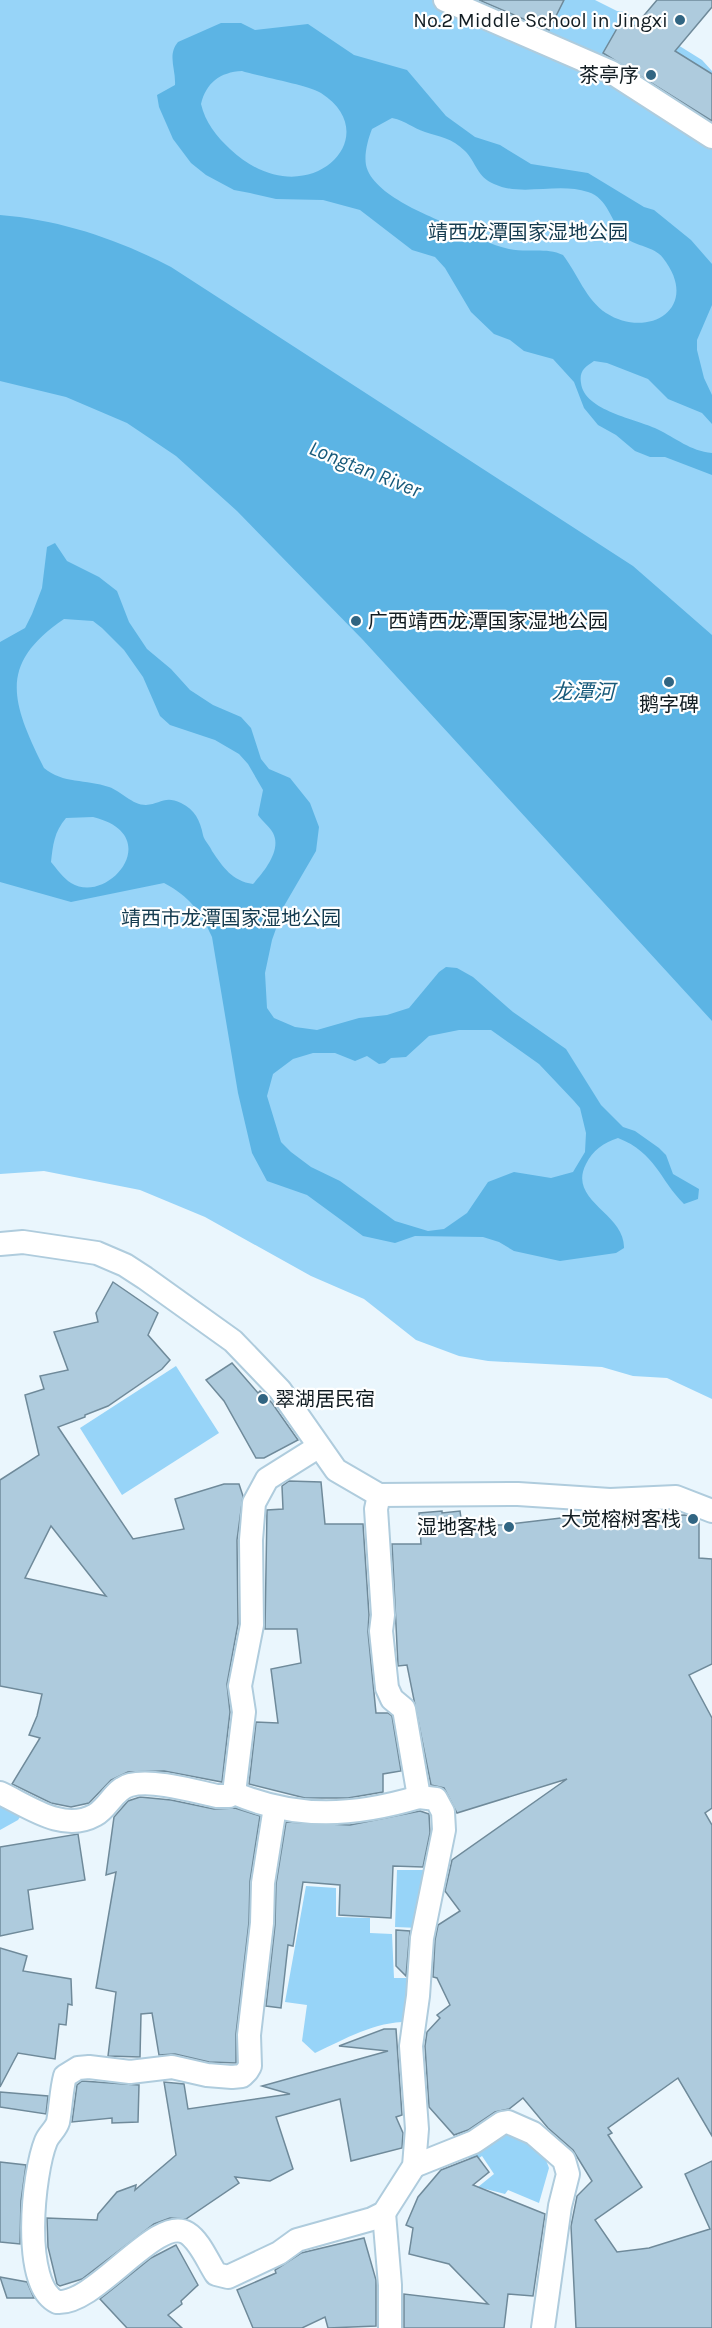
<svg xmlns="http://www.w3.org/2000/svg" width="712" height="2328" font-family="Karla,'Noto Sans SC',sans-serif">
  <rect width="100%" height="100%" fill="#eaf6fd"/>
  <g fill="#97d4f8">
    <polygon points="0,0 595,0 617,11 625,12 702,60 712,71 712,1399 667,1378 633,1376 602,1367 488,1361 459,1356 416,1340 364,1299 311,1276 205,1217 140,1190 44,1171 0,1174"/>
    <polygon points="176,1366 219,1433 122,1495 80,1428"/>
    <polygon points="0,1799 22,1814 18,1820 0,1830"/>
    <polygon points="397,1870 429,1870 419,1928 395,1927"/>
    <path d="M306 1886 336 1888V1917L370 1918V1933L392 1934 394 1978H413L402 2022C370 2024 343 2040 315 2053L302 2041 307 2005 285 2002Z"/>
    <polygon points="507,2130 543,2152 549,2168 539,2203 508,2190 505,2194 478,2187 494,2174 482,2156 472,2163 462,2148"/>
  </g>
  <g fill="#5cb4e4" fill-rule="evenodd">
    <path d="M221 23H241L255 30 308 24 354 55 407 70 446 116 475 137 500 145 531 164 588 173 644 207 654 210 691 240 712 264V305L697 340V350L704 378 712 395V424L702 413 668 399 648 379 607 363 594 361C585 367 579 371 581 383 584 411 637 419 657 429 676 438 690 451 712 453V475L665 457H650L635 451 616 435 598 425 584 408 574 382 553 359 524 351 510 340 494 334 471 312 445 268 435 257 412 250 360 210 323 200 276 199 250 193 234 190 206 175 191 163 173 139 159 107 157 95 175 85C176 69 167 55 178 42ZM242 71C260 77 308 85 321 93 390 137 305 220 230 149 217 137 205 122 201 104 206 83 220 72 242 71ZM392 118C407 121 412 128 425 132 440 137 452 138 465 151 476 162 477 177 494 184 522 197 558 182 588 192 608 198 611 222 624 236 634 247 653 245 663 258 702 308 648 340 606 313 586 300 577 273 563 255 546 247 527 253 509 249 491 245 474 236 458 228 433 218 372 195 366 165 364 154 368 139 372 129Z"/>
    <path d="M0 215C61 220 117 239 171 267L633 566 712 635V1021L363 640 237 511 176 456 127 423 66 397 0 381Z"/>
    <path d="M55 543 67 561 99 577 117 591 129 622 147 649 171 669 190 690 213 705 241 717 251 728 261 759 269 769 290 778 310 803 319 827 316 851 284 906 272 940 265 973 267 1008 274 1018 295 1027 317 1030 359 1018 387 1015 409 1008 439 972 446 967 457 968 473 977 513 1012 566 1049 601 1105 623 1127 635 1131 659 1148 666 1155 673 1174 699 1189 698 1199 684 1204C659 1179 656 1153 618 1138 603 1143 593 1150 586 1164 567 1201 625 1213 624 1248L616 1253 560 1261 514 1251 499 1242 483 1237 415 1236 395 1243 363 1236 307 1195 267 1181 252 1153 238 1093 212 937C201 912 189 896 164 883L71 902 0 882V642L25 628 32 614 42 588 47 547ZM64 619 93 621 102 628 124 650 143 677 160 716 170 725 215 740 239 754 248 764 263 790 258 815C262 821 270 827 273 833 282 850 264 872 253 884 232 881 223 867 212 851 210 846 204 840 203 835 200 820 195 810 181 803 165 795 160 804 146 805 132 805 121 791 109 787 86 779 63 784 44 768 9 698 0 663 64 619ZM93 817C167 835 108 906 71 883 63 878 57 869 51 862 53 845 54 832 66 818ZM459 1030H491L539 1064 574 1101 580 1108 586 1133 585 1152 573 1172 551 1178 514 1172 488 1182 467 1213 444 1229 428 1231 395 1221 340 1181 311 1167 291 1152 281 1142 267 1096 273 1074 293 1059 313 1053H335L355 1061 367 1056 379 1064 385 1063 391 1058 406 1057 429 1036Z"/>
  </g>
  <g fill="#aecbdd" stroke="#6f8a9a" stroke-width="1.5" fill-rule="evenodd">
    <polygon points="479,0 564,0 549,30"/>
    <polygon points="657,0 712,0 712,7 675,51 712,74 712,121 603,53 623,18 635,26"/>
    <path d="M113 1282 158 1313 148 1335 170 1360 162 1369 108 1406 85 1415V1417L58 1427 133 1539 184 1529 175 1499 224 1484H239L243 1496 237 1540 238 1624 227 1684 230 1712 222 1782 164 1771 128 1772 111 1780 89 1803 71 1807 51 1803 12 1784 40 1738 29 1735 37 1716 42 1694 0 1686V1480L39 1455 25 1395 44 1389 40 1376 68 1370 54 1332 98 1322 96 1313ZM51 1526 106 1596 25 1578Z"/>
    <polygon points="232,1363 258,1393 260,1391 272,1403 298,1440 264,1458 256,1458 224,1401 206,1380"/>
    <polygon points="289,1481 321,1482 325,1524 363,1524 369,1615 368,1632 376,1713 388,1713 392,1716 401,1771 383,1774 383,1792 348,1798 305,1798 249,1784 256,1722 278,1723 271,1669 301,1663 297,1629 265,1629 267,1510 283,1509 282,1486"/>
    <polygon points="442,1511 442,1513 460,1511 462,1525 502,1525 561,1518 686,1515 699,1520 699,1558 712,1559 712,1664 689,1675 712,1718 712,1808 705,1813 712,1825 712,2136 678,2078 608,2128 612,2133 608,2135 642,2187 595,2220 617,2252 649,2248 710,2229 685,2174 712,2161 712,2328 576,2328 571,2226 577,2196 592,2181 573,2150 548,2128 523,2098 509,2109 495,2112 468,2130 454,2135 429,2107 425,2046 427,2032 440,2018 437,2015 450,2005 437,1978 433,1977 435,1940 438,1925 460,1911 445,1891 452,1860 567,1779 457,1813 444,1788 431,1785 407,1665 398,1666 392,1544 421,1544 419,1513"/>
    <polygon points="140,1797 171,1800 214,1809 235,1808 260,1816 250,1881 249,1922 236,2034 236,2063 209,2062 175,2054 159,2055 152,2013 141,2014 140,2057 108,2056 116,1992 96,1988 116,1872 106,1875 114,1817 128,1801"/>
    <polygon points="420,1811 429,1814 430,1833 423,1867 393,1866 391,1918 339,1915 340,1885 303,1882 293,1946 288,1945 281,2008 266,2006 275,1925 276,1884 286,1822 350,1825"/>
    <polygon points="78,1834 85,1880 28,1890 33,1929 0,1936 0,1847"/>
    <polygon points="396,1930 410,1931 406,1976 396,1966"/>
    <polygon points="0,1948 27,1956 23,1971 71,1979 72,2005 68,2004 66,2025 59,2024 55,2059 18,2053 0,2087"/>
    <polygon points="384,2029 396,2029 402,2115 396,2117 403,2133 402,2148 351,2161 340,2099 276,2117 293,2169 270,2181 235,2177 239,2183 186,2219 170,2218 154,2224 82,2279 60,2286 57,2284 48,2247 47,2218 97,2220 98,2214 117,2192 136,2185 135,2190 176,2155 164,2082 184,2084 188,2109 290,2094 262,2086 388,2051 339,2046"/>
    <polygon points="82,2081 139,2085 138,2122 112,2123 112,2118 72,2122 77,2085"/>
    <polygon points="0,2092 48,2096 46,2114 0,2107"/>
    <polygon points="477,2156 489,2172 473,2185 545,2214 533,2296 508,2294 504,2328 404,2328 404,2294 488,2304 449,2264 409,2254 413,2228 406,2225 418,2197 441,2170"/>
    <polygon points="0,2162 26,2165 21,2201 20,2244 0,2242"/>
    <polygon points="364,2238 376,2280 376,2326 328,2328 325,2317 302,2328 253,2328 237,2290 276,2273 275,2270 301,2253"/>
    <polygon points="176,2245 198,2285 181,2301 182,2304 168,2315 182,2328 127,2328 100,2299 151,2258"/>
    <polygon points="0,2277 27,2282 34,2298 7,2298"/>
  </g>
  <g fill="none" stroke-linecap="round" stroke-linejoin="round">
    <defs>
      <g id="street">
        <polyline points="445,0 611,72 712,137"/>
        <polyline points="0,1244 23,1242 97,1253 125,1265 145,1278 233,1341 280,1390 336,1470 379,1495 518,1494 610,1500 676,1497 712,1511"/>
        <path d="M0 1793C28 1806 63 1833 95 1815 109 1807 114 1789 130 1785 153 1779 194 1791 217 1796H229L234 1793 244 1712 240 1686 252 1625 251 1540 254 1503 267 1479 318 1447"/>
        <path d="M234 1793C297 1820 355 1816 419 1797"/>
        <path d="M275 1807 263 1883 262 1923 249 2035 250 2066 247 2071 242 2076 232 2077 207 2075 172 2067 130 2072 89 2067 78 2068 65 2076C61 2091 61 2107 58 2122 56 2129 49 2134 46 2141 33 2173 21 2285 57 2302 95 2306 157 2214 187 2233 200 2241 208 2262 216 2274L228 2277 279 2253 297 2240 372 2219 384 2213 414 2166 417 2129 411 2046 418 1996 422 1938 444 1830 443 1812 436 1799 419 1797 404 1709 392 1699 387 1688 381 1631 383 1615 376 1509 379 1495"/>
        <polyline points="414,2166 474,2142 502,2123 508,2122 533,2133 564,2160 568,2174 560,2206 543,2328"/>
        <polyline points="384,2213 390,2285 390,2328"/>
      </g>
    </defs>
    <use href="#street" stroke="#afccdd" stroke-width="26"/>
    <use href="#street" stroke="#fff" stroke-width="22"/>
  </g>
  <g fill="#316582" stroke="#fff" stroke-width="2">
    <circle cx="680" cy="20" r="6"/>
    <circle cx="651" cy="75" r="6"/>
    <circle cx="356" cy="621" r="6"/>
    <circle cx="669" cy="682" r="6"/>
    <circle cx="263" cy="1399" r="6"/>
    <circle cx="693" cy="1519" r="6"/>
    <circle cx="509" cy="1527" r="6"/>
  </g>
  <g text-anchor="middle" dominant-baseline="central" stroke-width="4.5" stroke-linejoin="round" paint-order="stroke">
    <g font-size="20" fill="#121d23" stroke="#fff" text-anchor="end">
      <text x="668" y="20">No.2 Middle School in Jingxi</text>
      <text x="639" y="75">茶亭序</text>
      <text x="368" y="621" text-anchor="start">广西靖西龙潭国家湿地公园</text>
      <text x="669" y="704" text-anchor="middle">鹅字碑</text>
      <text x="275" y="1399" text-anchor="start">翠湖居民宿</text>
      <text x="681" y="1519">大觉榕树客栈</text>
      <text x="497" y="1527">湿地客栈</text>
    </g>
    <g font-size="20" fill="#153c50" stroke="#fff">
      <text x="528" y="232">靖西龙潭国家湿地公园</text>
      <text x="231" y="918">靖西市龙潭国家湿地公园</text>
    </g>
    <g font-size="21" font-style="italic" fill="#16597a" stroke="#fff">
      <text transform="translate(365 469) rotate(22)">Longtan River</text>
      <text x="583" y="692">龙潭河</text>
    </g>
  </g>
</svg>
